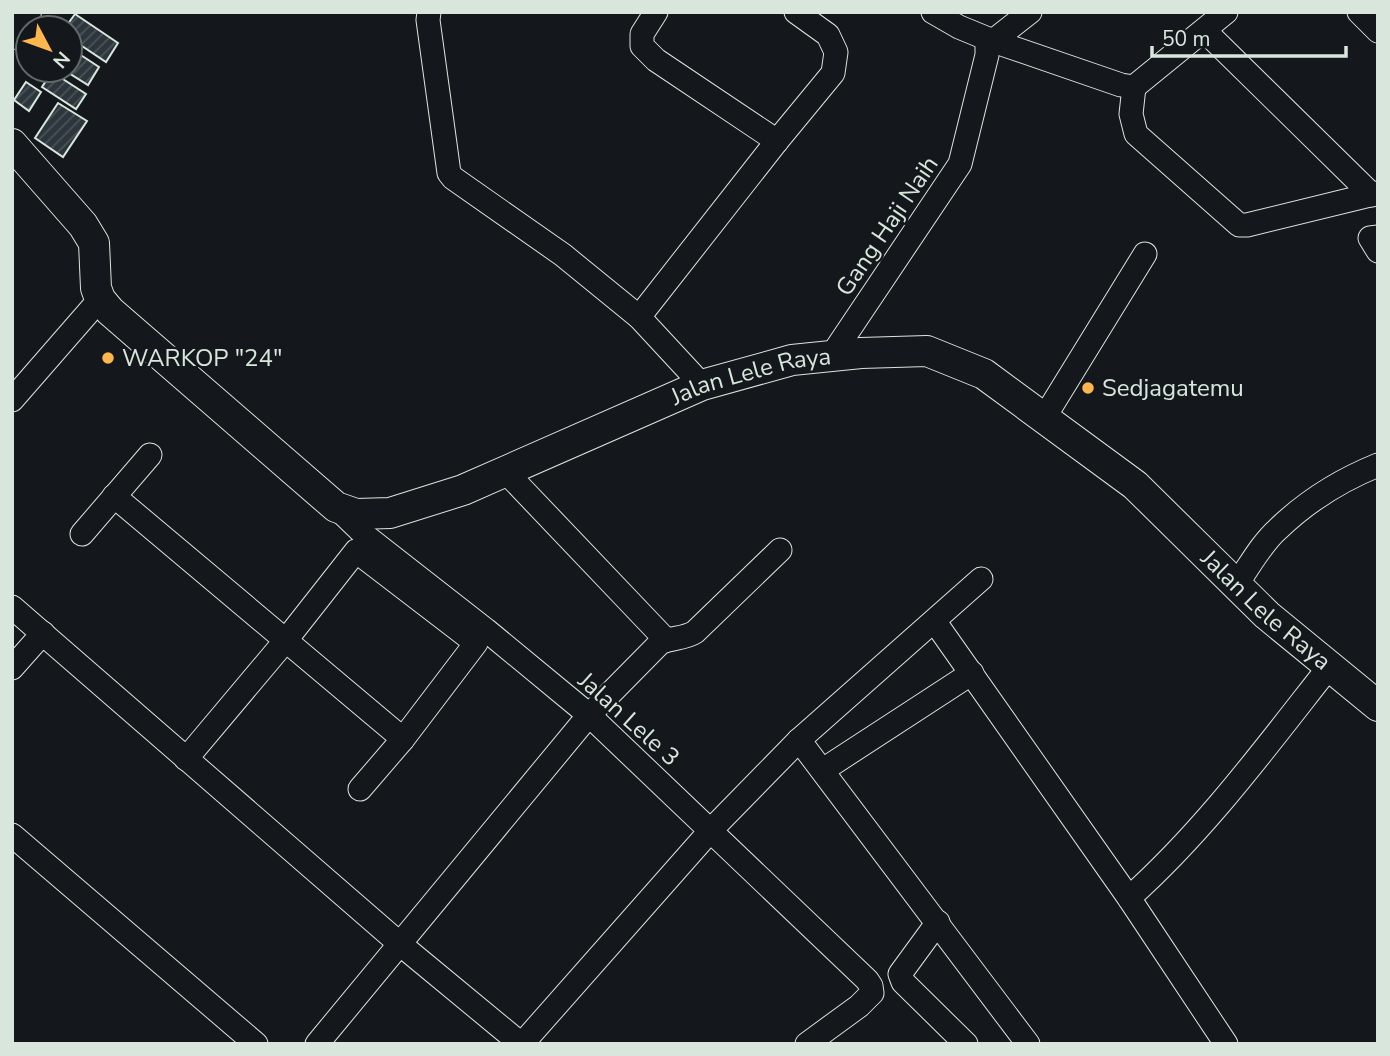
<svg xmlns="http://www.w3.org/2000/svg" width="1390" height="1056" font-family="'Nunito Sans',sans-serif">
  <defs>
    <pattern id="building-hatch" width="6" height="6" patternUnits="userSpaceOnUse" patternTransform="scale(1.75)"><rect width="6" height="6" fill="#2c363c"/><path d="M-1 1l2-2M0 6l6-6M5 7l2-2" fill="none" stroke="#4a5358"/></pattern>
  </defs>
  <rect width="100%" height="100%" fill="#14181c"/>
  <g fill="url(#building-hatch)" stroke="#d8e6dc" stroke-width="2">
    <polygon points="75,14 118,43 106,62 70,38 70,28 65,28"/>
    <polygon points="70,48 99,67 88,85 64,70 70,70"/>
    <polygon points="52,72 86,94 76,109 42,87"/>
    <polygon points="26,82 41,92 29,111 14,100"/>
    <polygon points="58,103 87,121 63,157 35,138"/>
  </g>
  <g fill="none" stroke-linecap="round" stroke-linejoin="round">
    <defs>
      <g id="minor">
        <polyline points="429,12 428,20 449,173 453,178 563,255 639,317 702,385"/>
        <polyline points="656,12 642,34 642,46 656,60 777,141"/>
        <polyline points="933,12 959,27 993,41 1121,85 1134,87"/>
        <polyline points="1359,12 1378,31"/>
        <polyline points="1205,31 1372,195"/>
        <polyline points="993,41 1030,12"/>
        <polyline points="1134,87 1131,114 1136,134 1239,225 1247,225 1378,193"/>
        <polyline points="1134,87 1226,12"/>
        <polyline points="1378,237 1370,238 1378,251"/>
        <polyline points="639,317 777,141 833,73 836,52 828,35 796,12"/>
        <polyline points="832,355 960,164 987,55 987,39"/>
        <polyline points="12,400 100,299"/>
        <polyline points="1044,418 1145,254"/>
        <polyline points="505,471 666,640"/>
        <polyline points="114,496 403,739"/>
        <polyline points="336,507 367,537 486,630 589,715 867,980 871,986 872,993 859,1006 807,1044"/>
        <polyline points="82,534 150,455"/>
        <path d="M1236 585C1249 567 1261 544 1278 529 1307 501 1341 480 1378 465"/>
        <polyline points="12,607 400,944 521,1044"/>
        <polyline points="935,622 1129,898 1226,1044"/>
        <polyline points="12,668 43,633"/>
        <polyline points="799,740 1028,1044"/>
        <polyline points="186,759 286,640 356,551 476,643 403,739 360,789"/>
        <polyline points="823,770 972,673"/>
        <polyline points="12,835 256,1044"/>
        <path d="M1129 898C1205 830 1266 747 1329 667"/>
        <polyline points="938,922 900,974 903,982 966,1044"/>
        <path d="M317 1044 589 715 660 643C672 637 684 639 695 632L780 550"/>
        <polyline points="522,1044 711,830 799,740 981,579"/>
      </g>
      <g id="tertiary">
        <polyline points="12,34 26,12"/>
        <path id="s1" d="M12 144 83 225 94 243 96 288 100 299 110 311 336 507 356 514 390 513 463 490 702 385 792 360 861 353 927 351 984 374 1135 485 1267 615 1378 706"/>
      </g>
    </defs>
    <use href="#minor" stroke="#d8e6dc" stroke-width="25"/>
    <use href="#tertiary" stroke="#d8e6dc" stroke-width="32"/>
    <use href="#minor" stroke="#14181c" stroke-width="23"/>
    <use href="#tertiary" stroke="#14181c" stroke-width="30"/>
  </g>
  <g fill="#ffb74d" stroke="#14181c" stroke-width="2.5">
    <circle cx="108" cy="358" r="7"/>
    <circle cx="1088" cy="388" r="7"/>
  </g>
  <g text-anchor="middle" dominant-baseline="central" stroke-width="5" stroke-linejoin="round" paint-order="stroke">
    <g font-size="24" fill="#d8e6dc" stroke="#14181c">
      <text transform="translate(887 226) rotate(-56)">Gang Haji Naih</text>
      <text stroke="none"><textPath href="#s1" startOffset="943">Jalan Lele Raya</textPath></text>
      <text stroke="none"><textPath href="#s1" startOffset="1552">Jalan Lele Raya</textPath></text>
      <text transform="translate(629 719) rotate(42)">Jalan Lele 3</text>
    </g>
    <g font-size="24" fill="#d8e6dc" stroke="#14181c" text-anchor="start">
      <text x="122" y="358">WARKOP "24"</text>
      <text x="1102" y="388">Sedjagatemu</text>
    </g>
  </g>
  <rect width="1390" height="1056" fill="none" stroke="#d8e6dc" stroke-width="28"/>
  <g transform="translate(49 49) rotate(131)"><circle r="33" fill="#14181c" stroke="#626a69" stroke-width="2"/>
  <path d="M0-5L12 26L0 18L-12 26Z" fill="#ffb74d"/>
  <text y="-10" font-size="19" font-weight="bold" text-anchor="middle" fill="#d8e6dc">N</text>
  </g>
  <path d="M1152 46v10h194v-10" fill="none" stroke="#d8e6dc" stroke-width="3.5"/>
  <text x="1162" y="46" font-size="21" fill="#d8e6dc" stroke="#14181c" stroke-width="5" paint-order="stroke">50 m</text>
</svg>
